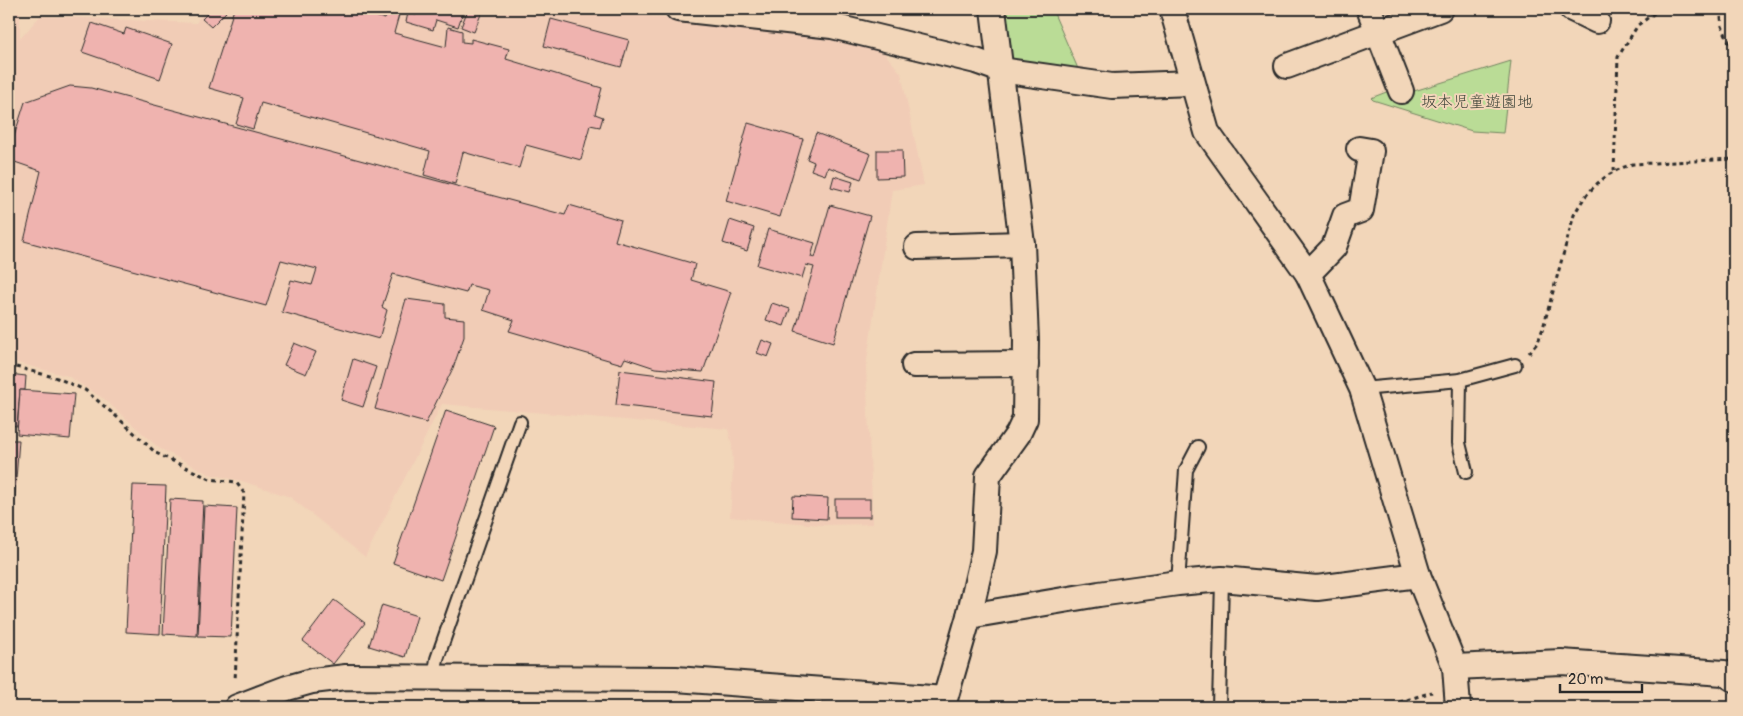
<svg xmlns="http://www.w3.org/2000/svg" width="1743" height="716" font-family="Pangolin,'Klee One',sans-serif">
  <rect width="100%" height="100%" fill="#f2d6b9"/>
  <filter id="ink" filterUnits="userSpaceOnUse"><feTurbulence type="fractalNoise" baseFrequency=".02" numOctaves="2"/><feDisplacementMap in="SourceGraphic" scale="10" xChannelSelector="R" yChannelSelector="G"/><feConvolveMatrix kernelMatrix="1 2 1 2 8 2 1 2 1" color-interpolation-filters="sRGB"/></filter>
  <g filter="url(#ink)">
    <polygon fill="#f1ccb6" points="9,9 20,9 20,39 40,16 196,23 205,9 589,9 781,32 879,47 901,73 924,185 892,190 866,367 873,524 821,525 730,517 733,469 732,445 728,429 442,404 365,557 290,497 242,481 209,474 159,448 104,399 68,376 18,363 9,358"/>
    <g fill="#badc96" stroke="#728460">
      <polygon points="1001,9 1052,9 1079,71 1012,63 1005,55"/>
      <polygon points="1511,61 1503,133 1472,131 1373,100 1371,98 1394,89 1398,96"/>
    </g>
    <g fill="#efb3af" stroke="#2b2b2b">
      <polygon points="212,9 223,9 226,12 211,27 202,19"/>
      <polygon points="234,9 350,9 385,19 388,11 399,15 394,33 446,47 448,27 462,31 462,42 471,43 471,39 509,49 506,59 602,88 595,114 603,117 600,127 590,125 581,160 526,145 519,168 463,152 455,184 424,175 430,151 261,103 253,129 236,124 244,98 209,88"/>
      <polygon points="418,9 448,10 464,9 458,27 436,20 433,30 406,22 408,13 416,15"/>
      <polygon points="468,9 483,9 474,32 461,27"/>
      <polygon points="551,19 629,40 621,67 544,46"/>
      <polygon points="92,23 124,34 126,28 172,44 160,79 82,52"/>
      <polygon points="70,86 91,88 565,215 569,205 621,220 615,241 695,264 691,280 731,292 703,372 655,368 625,358 622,364 509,331 514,320 483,310 489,290 469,285 466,293 393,274 382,307 387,310 379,339 282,312 291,280 312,285 317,269 281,260 266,306 24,241 41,171 9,160 9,152 25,102"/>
      <polygon points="748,123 803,139 780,217 726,201"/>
      <polygon points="816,133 871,154 861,179 828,167 825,175 811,170 814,162 807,159"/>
      <polygon points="877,150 902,150 903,177 877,178"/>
      <polygon points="834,176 853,182 850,192 831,187"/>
      <polygon points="830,205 870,216 833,343 795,331 814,267 806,265 802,278 757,265 768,229 815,243 811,257 815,258"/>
      <polygon points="730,220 754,228 747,251 723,243"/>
      <polygon points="406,299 445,304 445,317 464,319 464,337 453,368 426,423 375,409"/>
      <polygon points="772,303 790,309 784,326 766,320"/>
      <polygon points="762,340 773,344 768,357 757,353"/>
      <polygon points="294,343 316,352 306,374 284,365"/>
      <polygon points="353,359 376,367 363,407 341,400"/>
      <polygon points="620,370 716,382 712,416 616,405"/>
      <polygon points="9,374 26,376 25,390 20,390 17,426 9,425"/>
      <polygon points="20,390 74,394 70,439 17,434"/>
      <polygon points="446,410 494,426 441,580 393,563"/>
      <polygon points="9,440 19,440 14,505 9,505"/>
      <polygon points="133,485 166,486 160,634 126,632"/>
      <polygon points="793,496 828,498 827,519 792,517"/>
      <polygon points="170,499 203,501 197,636 163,634"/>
      <rect x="835" y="499" width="35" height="18"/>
      <polygon points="204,506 237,508 231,637 198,636"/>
      <polygon points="334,600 365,623 333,664 303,641"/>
      <polygon points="382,605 417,616 405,657 369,646"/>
    </g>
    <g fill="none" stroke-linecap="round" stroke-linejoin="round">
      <defs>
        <g id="service">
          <polyline points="1460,380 1459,443 1466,472"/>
          <polyline points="1362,389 1460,380 1515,365"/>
          <polyline points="1178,583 1186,470 1198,447"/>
          <polyline points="434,677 437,659 520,422"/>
          <polyline points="1219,707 1222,579"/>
        </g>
        <g id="minor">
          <polyline points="678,9 832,26 976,61 1001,70 1112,86 1192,83"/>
          <polyline points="1172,9 1207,132 1308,274 1362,389 1418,575 1455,667 1458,707"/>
          <polyline points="1369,9 1401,91"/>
          <polyline points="1572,9 1597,21"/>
          <polyline points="1287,66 1440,9"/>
          <polyline points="917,247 1022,244"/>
          <polyline points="1308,274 1334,247 1345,216 1361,210 1371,151 1359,149"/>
          <polyline points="914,365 1026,364"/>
          <polyline points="969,616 1099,594 1178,583 1222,579 1317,588 1418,575"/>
          <polyline points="1455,667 1561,662 1724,673 1734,679"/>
          <polyline points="237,707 287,688 312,681 346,677 676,679 945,699 969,616 984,551 988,476 1018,434 1025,419 1026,340 1022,244 993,9"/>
        </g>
      </defs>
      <use href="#service" stroke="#2b2b2b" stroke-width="16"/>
      <use href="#minor" stroke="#2b2b2b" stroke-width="28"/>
      <g stroke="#2b2b2b" stroke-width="3" stroke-dasharray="4 4" stroke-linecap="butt">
        <polyline points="1720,9 1722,26 1734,53"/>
        <polyline points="1614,171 1618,57 1638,25 1660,9"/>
        <path d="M1529 353 1538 342 1543 328 1574 215C1587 190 1605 172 1633 164L1734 159"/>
        <polyline points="9,363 16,367 57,378 85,390 117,417 156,453 210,479 236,482 244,493 235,681"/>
        <polyline points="1384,707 1432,692"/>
      </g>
      <use href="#service" stroke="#f2d6b9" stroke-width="12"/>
      <use href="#minor" stroke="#f2d6b9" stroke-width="24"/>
    </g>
  </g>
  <g text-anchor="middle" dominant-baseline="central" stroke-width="4" stroke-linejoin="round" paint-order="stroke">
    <g font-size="16" fill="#40463b" stroke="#f2d6b9">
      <text x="1477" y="102">坂本児童遊園地</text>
    </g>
  </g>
  <rect width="1743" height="716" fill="none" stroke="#f2d6b9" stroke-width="30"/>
  <rect x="15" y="15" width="1713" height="686" fill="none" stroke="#2b2b2b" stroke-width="2" filter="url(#ink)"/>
  <path d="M1560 684v8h82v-8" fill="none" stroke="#2b2b2b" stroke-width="2.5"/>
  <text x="1568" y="684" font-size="15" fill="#2b2b2b" stroke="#f2d6b9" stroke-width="4" paint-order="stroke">20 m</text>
</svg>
